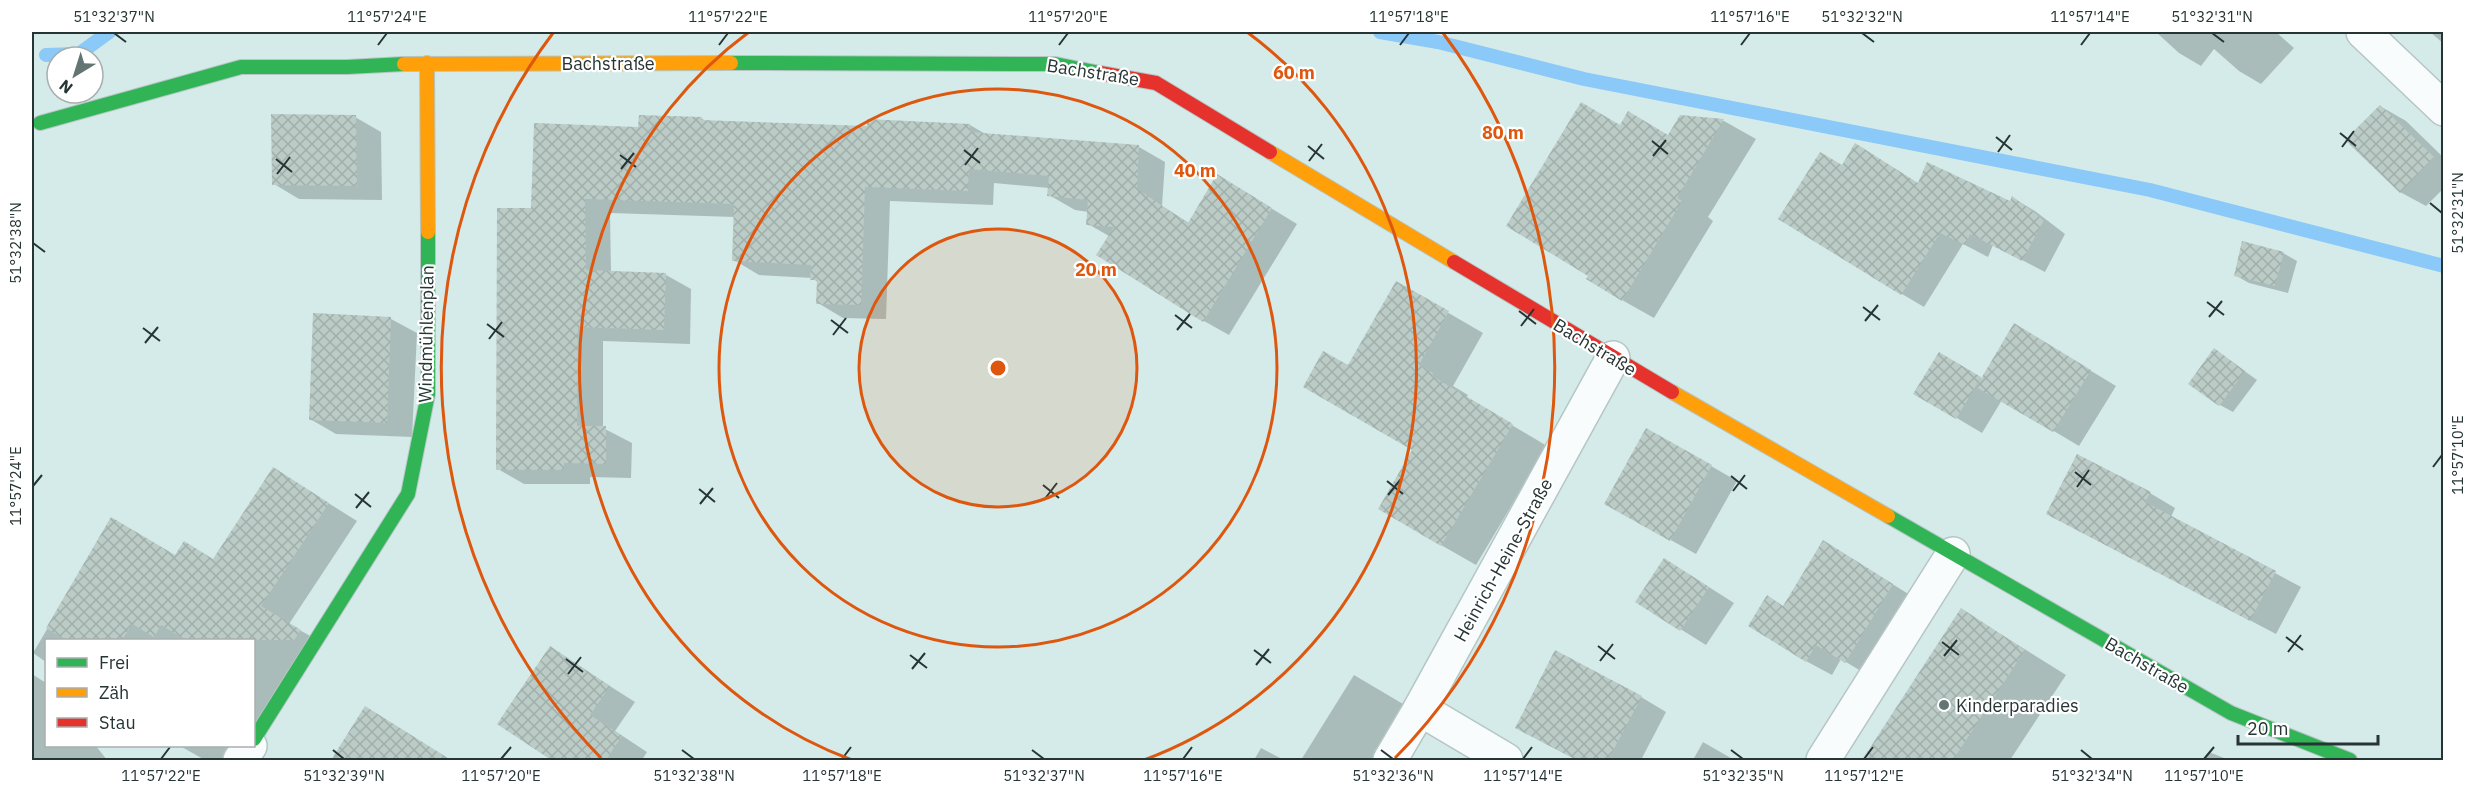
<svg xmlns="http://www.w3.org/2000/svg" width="2475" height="792" font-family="'IBM Plex Sans',sans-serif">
  <defs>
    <pattern id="building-cross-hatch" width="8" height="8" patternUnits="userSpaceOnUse" patternTransform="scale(1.5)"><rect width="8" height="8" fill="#bbcbc6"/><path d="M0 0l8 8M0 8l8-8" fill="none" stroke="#a1afab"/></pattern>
  </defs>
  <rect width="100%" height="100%" fill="#d5ebe9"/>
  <g fill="#0003">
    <polygon points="2156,32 2276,32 2294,48 2261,84 2239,71 2214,49 2201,66 2179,53"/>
    <polygon points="2430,32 2444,32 2444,44"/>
    <polygon points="2380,106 2406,121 2444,158 2444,188 2426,206 2400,192"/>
    <polygon points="355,117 381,132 382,200 299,199 274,184"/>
    <polygon points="1681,117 1724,121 1756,139 1708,217 1713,221 1654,318 1622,300 1621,127 1669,137"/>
    <polygon points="701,118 707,122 868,127 868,121 970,125 987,135 1139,147 1165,162 1162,206 1189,223 1243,191 1297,224 1229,335 1204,321 1109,236 1088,224 1089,212 1075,210 1049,195 1049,188 994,183 993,205 890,201 886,319 843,318 818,303 819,283 812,278 759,275 734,260 735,217 610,213 611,273 666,275 691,289 690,344 603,341 603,428 632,443 631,478 590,477 590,484 524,484 498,469 532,209 640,129"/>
    <polygon points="1843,167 2010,203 2013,198 2035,211 2065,234 2045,272 1993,245 1988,257 1963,244 1924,307 1902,294"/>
    <polygon points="2283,253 2297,261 2288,293 2249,283 2235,275"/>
    <polygon points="1397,283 1483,333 1453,386 1468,395 1466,398 1547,446 1476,565 1441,545 1414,450 1349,367"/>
    <polygon points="391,319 417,333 412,437 336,434 310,419"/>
    <polygon points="2040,340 2116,386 2079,446 2002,400 1982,433 1915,393 1939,354 1982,379"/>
    <polygon points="2215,350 2257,380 2233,412 2220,405"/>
    <polygon points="1711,466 1737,481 1696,554 1631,518"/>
    <polygon points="274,469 357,521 289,624 312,637 254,728 254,640 46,640 46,662 33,653 112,519 176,557 214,560"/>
    <polygon points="2150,493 2175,508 2171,517 2301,587 2276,634 2048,514"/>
    <polygon points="1849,557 1918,600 1871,677 1841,659 1832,675 1806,661 1784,607"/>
    <polygon points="1690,575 1734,603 1706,645 1637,602"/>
    <polygon points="1962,610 2066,675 2010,760 1864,760"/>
    <polygon points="550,648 635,702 615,731 647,752 642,760 554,760 499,724"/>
    <polygon points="32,674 46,683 46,746 96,746 107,760 32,760"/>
    <polygon points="1354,675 1403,704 1371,760 1301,760"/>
    <polygon points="1641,697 1666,712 1641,760 1577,760 1542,742"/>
    <polygon points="1703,742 1729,757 1735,760 1693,760"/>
    <polygon points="180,746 242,746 233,760 205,760"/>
    <polygon points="1261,748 1284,760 1254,760"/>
    <polygon points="2209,752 2229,760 2205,760"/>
    <polygon points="335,756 444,756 441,760 342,760"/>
  </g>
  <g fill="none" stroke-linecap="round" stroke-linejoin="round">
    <g stroke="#8ac9f8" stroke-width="14">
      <polyline points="1380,32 1438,42 1584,79 2150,190 2444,266"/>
      <polyline points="46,55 79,54 109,32"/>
    </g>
  </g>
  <g fill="url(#building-cross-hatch)">
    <polygon points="1581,102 1620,125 1628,111 1668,135 1680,115 1724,119 1677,198 1682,201 1622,301 1586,279 1588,276 1506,226"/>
    <polygon points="2380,105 2434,157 2400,193 2345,140"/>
    <polygon points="271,114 356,115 357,186 272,185"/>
    <polygon points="639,115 702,117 701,120 867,126 867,119 970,124 970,132 1139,145 1137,189 1188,223 1217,174 1272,208 1203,322 1096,255 1114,227 1086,225 1088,200 1047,196 1049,176 969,169 968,191 865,187 861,305 816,304 817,280 810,280 811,265 732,261 734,204 585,199 586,270 666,273 664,330 578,327 577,426 606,426 606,464 564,463 564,470 496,470 497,208 531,208 534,123 638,127"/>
    <polygon points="1855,143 1918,183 1927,162 2010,201 2012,196 2044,220 2022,261 1970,234 1965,245 1940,233 1901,295 1778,219 1820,152 1842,165"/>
    <polygon points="2242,241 2284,252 2275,286 2234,276"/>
    <polygon points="1396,281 1449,311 1419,365 1433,373 1432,376 1513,424 1441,546 1378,509 1412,450 1303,387 1323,351 1348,365"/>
    <polygon points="313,313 391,317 387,423 309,420"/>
    <polygon points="2014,323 2091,370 2053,432 1976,387"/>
    <polygon points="2214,348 2245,371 2219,406 2188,384"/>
    <polygon points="1939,352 1981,377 1956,419 1913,394"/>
    <polygon points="1646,428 1712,465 1670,541 1604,504"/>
    <polygon points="2077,454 2151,492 2145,502 2276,571 2250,621 2046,514"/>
    <polygon points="273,467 329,503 261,606 301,630 294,640 186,640 161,625 154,637 132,624 122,640 66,640 46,628 111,517 175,555 184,541 213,559"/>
    <polygon points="1823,540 1893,584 1845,663 1816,645 1806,662 1748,626 1767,595 1783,606"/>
    <polygon points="1664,558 1709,587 1680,631 1635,602"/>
    <polygon points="1961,608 2025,650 1953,760 1862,760"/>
    <polygon points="550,646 610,686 590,715 622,736 606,760 551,760 497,724"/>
    <polygon points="1555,650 1642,696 1608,760 1577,760 1515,728"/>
    <polygon points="365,706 451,760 331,760"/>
  </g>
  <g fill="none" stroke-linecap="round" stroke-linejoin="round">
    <defs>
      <g id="street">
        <polyline points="2363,32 2444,109"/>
        <polyline points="1420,709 1506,760"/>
        <polyline points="240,760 250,746"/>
        <polyline points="1390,760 1420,709 1613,358"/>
        <polyline points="1823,760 1953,554"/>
      </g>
      <g id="fast">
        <polyline points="731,63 1055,64 1100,73"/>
        <polyline points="40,123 241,67 347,67 404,64"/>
        <polyline points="1888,516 2231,713 2350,760"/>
        <polyline points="254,739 408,494 428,394 428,232"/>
      </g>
      <g id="slow">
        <polyline points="427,63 428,232"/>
        <polyline points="404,64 731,63"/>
        <polyline points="1270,152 1454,262"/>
        <polyline points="1672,392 1888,516"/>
      </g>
      <g id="jam">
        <polyline points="1100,73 1156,83 1270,152"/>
        <polyline points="1454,262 1672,392"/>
      </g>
    </defs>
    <use href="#street" stroke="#b5c6c5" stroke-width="36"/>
    <use href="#fast" stroke="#b5c6c5" stroke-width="16"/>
    <use href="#slow" stroke="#b5c6c5" stroke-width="16"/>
    <use href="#jam" stroke="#b5c6c5" stroke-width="16"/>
    <use href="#street" stroke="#f9fcfc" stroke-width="33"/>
    <use href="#fast" stroke="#30b455" stroke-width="14"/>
    <use href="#slow" stroke="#ff9f0a" stroke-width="14"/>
    <use href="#jam" stroke="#e5322d" stroke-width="14"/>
  </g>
  <path fill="none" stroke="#263534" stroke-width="2" d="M114 33 126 42M1862 33 1874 42M2212 33 2224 42M378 45 387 33M719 45 728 33M1059 45 1068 33M1400 45 1409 33M1741 45 1750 33M2081 45 2090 33M2340 133 2356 146M1996 137 2012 150M1652 141 1668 154M1308 146 1324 159M2342 147 2354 131M964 150 980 163M1998 152 2010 135M620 155 636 167M1653 156 1666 140M276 159 292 172M1309 161 1322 144M965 165 978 148M621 169 634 153M277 174 290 157M2430 203 2442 213M33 243 45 252M2207 302 2224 315M1863 307 1880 320M1519 311 1536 324M1175 315 1192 328M2209 317 2222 301M831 320 848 333M1865 321 1878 305M487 324 504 337M1521 326 1534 309M143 328 160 341M1177 330 1190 314M833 335 846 318M489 339 502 322M145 343 158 327M2433 467 2442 455M2075 472 2091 485M1731 476 1747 489M1387 481 1403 494M1043 485 1059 498M33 486 42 475M2077 487 2089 470M699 489 715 502M1733 491 1745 475M355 494 371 507M1388 495 1401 479M1044 500 1057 483M700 504 713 488M356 508 369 492M2286 637 2303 650M1942 642 1959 655M1598 646 1615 659M1254 650 1271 663M2288 652 2301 635M910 655 927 668M1944 656 1957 640M566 659 583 672M1600 661 1613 644M1256 665 1269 649M912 669 925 653M568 674 581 657M333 750 344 759M682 750 694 759M1032 750 1044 759M1381 750 1393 759M1731 750 1743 759M2081 750 2092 759M161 759 170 747M501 759 511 747M842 759 851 747M1183 759 1192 747M1523 759 1532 747M1864 759 1873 747M2204 759 2214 747"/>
  <circle cx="998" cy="368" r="139" fill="#de570e" fill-opacity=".12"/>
  <g fill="none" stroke="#de570e" stroke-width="3">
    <circle cx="998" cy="368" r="139"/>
    <circle cx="998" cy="368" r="279"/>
    <path d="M852 760A418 418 0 0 1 749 32M1247 32A418 418 0 0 1 1144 760"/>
    <path d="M601 758A557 557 0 0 1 553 33M1443 33A557 557 0 0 1 1395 758"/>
  </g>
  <circle fill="#637573" stroke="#fff" stroke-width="2" cx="1944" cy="705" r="6"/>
  <g text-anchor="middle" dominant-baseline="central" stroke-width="4.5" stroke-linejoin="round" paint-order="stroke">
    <g font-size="18" fill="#263534" stroke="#fff">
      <text x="608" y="63">Bachstraße</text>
      <text transform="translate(1093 72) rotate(9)">Bachstraße</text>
      <text transform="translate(426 334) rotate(-89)">Windmühlenplan</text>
      <text transform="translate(1595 347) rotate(31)">Bachstraße</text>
      <text transform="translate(1503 560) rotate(-61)">Heinrich-Heine-Straße</text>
      <text transform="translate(2147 665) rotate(30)">Bachstraße</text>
    </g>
    <g font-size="18" fill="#263534" stroke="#fff" text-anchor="start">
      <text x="1956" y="705">Kinderparadies</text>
    </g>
  </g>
  <circle cx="998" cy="368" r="9" fill="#de570e" stroke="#fff" stroke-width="3"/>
  <g font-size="18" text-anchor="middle" font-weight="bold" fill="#de570e" stroke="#fff" stroke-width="4.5" stroke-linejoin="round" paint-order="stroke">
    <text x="1294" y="79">60 m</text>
    <text x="1503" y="139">80 m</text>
    <text x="1195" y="177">40 m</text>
    <text x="1096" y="276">20 m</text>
  </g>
  <rect width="2475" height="792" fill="none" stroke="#ffffff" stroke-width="66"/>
  <rect x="45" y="639" width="210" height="108" fill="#ffffff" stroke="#a8aeae" stroke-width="1.5"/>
  <rect x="57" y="658" width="30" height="9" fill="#30b455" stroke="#a8aeae" stroke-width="1.5"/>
  <text x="99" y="669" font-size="18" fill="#263534">Frei</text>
  <rect x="57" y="688" width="30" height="9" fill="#ff9f0a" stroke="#a8aeae" stroke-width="1.5"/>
  <text x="99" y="699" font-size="18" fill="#263534">Zäh</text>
  <rect x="57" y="718" width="30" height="9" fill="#e5322d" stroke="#a8aeae" stroke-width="1.5"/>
  <text x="99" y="729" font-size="18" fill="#263534">Stau</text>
  <g transform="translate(75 75) rotate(218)"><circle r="28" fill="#ffffff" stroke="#a8aeae" stroke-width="1.5"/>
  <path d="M0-4.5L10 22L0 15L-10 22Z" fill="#637573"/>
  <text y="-9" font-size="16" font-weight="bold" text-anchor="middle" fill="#263534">N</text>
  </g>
  <path d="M2238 735v9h140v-9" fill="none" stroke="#263534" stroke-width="3"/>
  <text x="2247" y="735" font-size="18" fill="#263534" stroke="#ffffff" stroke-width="4.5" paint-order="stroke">20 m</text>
  <rect x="33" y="33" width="2409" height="726" fill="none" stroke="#263534" stroke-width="2"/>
  <g font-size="15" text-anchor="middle" fill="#263534">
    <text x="114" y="22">51°32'37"N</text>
    <text x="387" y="22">11°57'24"E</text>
    <text x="728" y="22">11°57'22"E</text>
    <text x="1068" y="22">11°57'20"E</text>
    <text x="1409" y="22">11°57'18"E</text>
    <text x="1750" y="22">11°57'16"E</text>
    <text x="1862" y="22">51°32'32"N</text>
    <text x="2090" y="22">11°57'14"E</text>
    <text x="2212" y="22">51°32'31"N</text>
    <text transform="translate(2458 213) rotate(-90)" y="5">51°32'31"N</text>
    <text transform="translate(16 243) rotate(-90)" y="5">51°32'38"N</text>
    <text transform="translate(2458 455) rotate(-90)" y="5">11°57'10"E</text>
    <text transform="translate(16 486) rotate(-90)" y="5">11°57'24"E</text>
    <text x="161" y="781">11°57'22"E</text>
    <text x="344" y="781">51°32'39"N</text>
    <text x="501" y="781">11°57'20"E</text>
    <text x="694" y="781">51°32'38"N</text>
    <text x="842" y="781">11°57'18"E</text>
    <text x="1044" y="781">51°32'37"N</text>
    <text x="1183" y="781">11°57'16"E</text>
    <text x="1393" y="781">51°32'36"N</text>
    <text x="1523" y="781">11°57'14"E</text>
    <text x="1743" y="781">51°32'35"N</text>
    <text x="1864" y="781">11°57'12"E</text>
    <text x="2092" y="781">51°32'34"N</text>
    <text x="2204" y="781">11°57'10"E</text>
  </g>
</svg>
